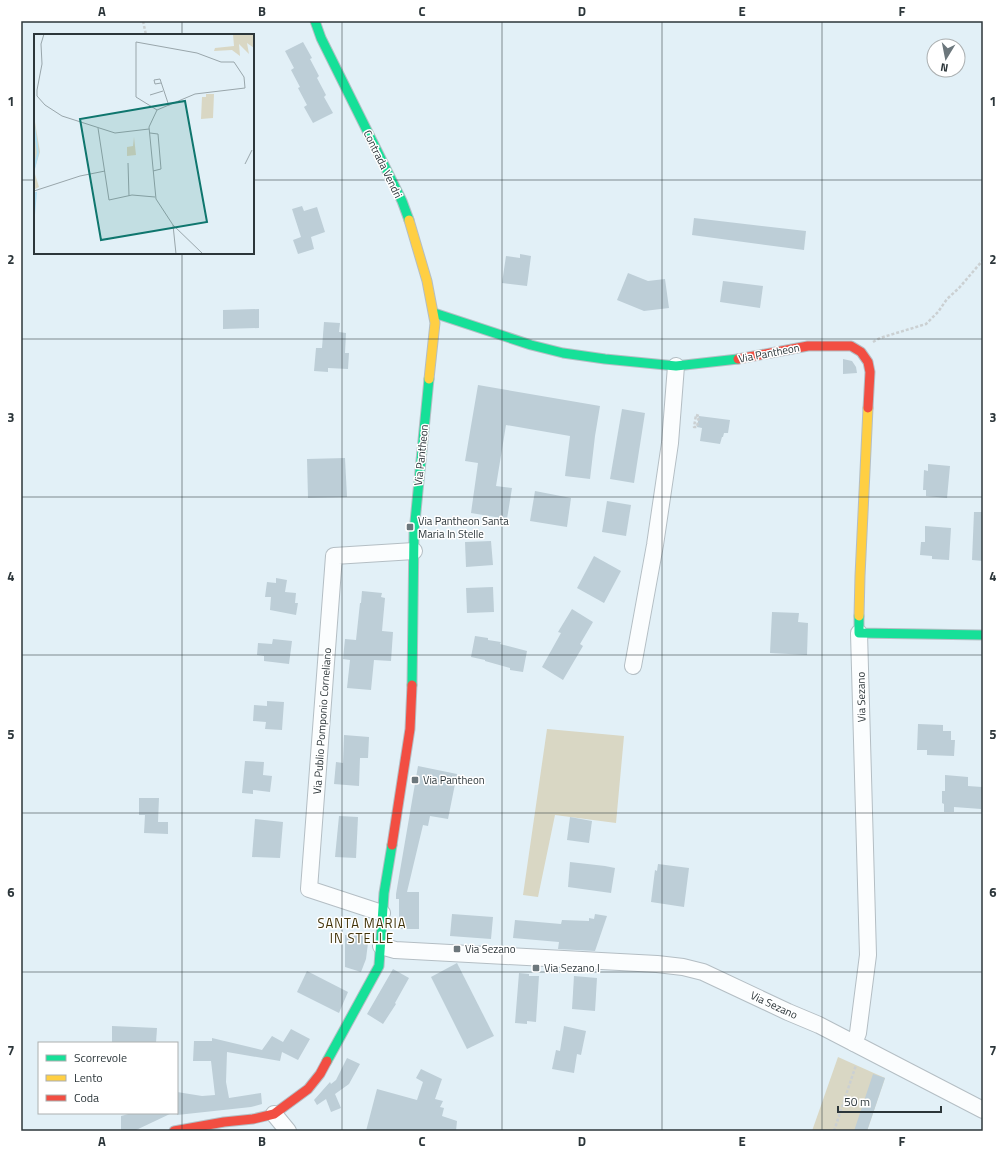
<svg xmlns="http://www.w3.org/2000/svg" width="1004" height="1152" font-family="'Titillium Web',sans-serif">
  <rect width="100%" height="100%" fill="#e2f0f7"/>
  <g fill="#d9d7c4">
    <polygon points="547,729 624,736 616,823 555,815 538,897 523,895"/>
    <polygon points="838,1057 885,1078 867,1131 812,1131"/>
  </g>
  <g fill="#bdced7">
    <polygon points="303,42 312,58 310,59 319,76 317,78 326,95 324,97 333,113 313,123 304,107 307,105 298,88 300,87 291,70 294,68 285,51"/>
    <polygon points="302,206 304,211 317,207 325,232 311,237 314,249 298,254 293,240 301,237 292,209"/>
    <polygon points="694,218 806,231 804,250 692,235"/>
    <polygon points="520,254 531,256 527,286 502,283 506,256 520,258"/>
    <polygon points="628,273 648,281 665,279 669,308 644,311 617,300"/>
    <polygon points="723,281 763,286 760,308 720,302"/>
    <polygon points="259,309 259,328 223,329 223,310"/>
    <polygon points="324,322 340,323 339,332 346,333 345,353 349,353 348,369 328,368 328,372 314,371 316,348 322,348"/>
    <polygon points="843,359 852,361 856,367 857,373 843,374"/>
    <polygon points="478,385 600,406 595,436 590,479 565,476 570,436 506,425 496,486 512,488 507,519 471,513 478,463 465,461"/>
    <polygon points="622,409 645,413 634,483 610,479"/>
    <polygon points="699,416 730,420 728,433 724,433 723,437 722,437 720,444 700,441 702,428 697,427"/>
    <polygon points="345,458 347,497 308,498 307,459"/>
    <polygon points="928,464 950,466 947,498 926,496 926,490 923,490 924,470 928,471"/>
    <polygon points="535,491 571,498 567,527 530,521"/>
    <polygon points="607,501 631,505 626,536 602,532"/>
    <polygon points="974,512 983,512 983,561 972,560"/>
    <polygon points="925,526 951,528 949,560 932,559 932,556 920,555 921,542 925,542"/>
    <polygon points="491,541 493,565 466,567 465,542"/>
    <polygon points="594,556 621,571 604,603 577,588"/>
    <polygon points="276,578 287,580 285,592 296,593 295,603 298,603 296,615 270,610 271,597 265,597 267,582 276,583"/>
    <polygon points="493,587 494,612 467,613 466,588"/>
    <polygon points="362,591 382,593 381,597 385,598 382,631 393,632 391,661 374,660 371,690 347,688 350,660 343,659 345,639 356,640 360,603 361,603"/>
    <polygon points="572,609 593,622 580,644 583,646 563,680 542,667 561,633 558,632"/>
    <polygon points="772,612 799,613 798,622 808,623 807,655 770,653"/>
    <polygon points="475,636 488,638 488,640 501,642 500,644 527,651 523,672 510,670 510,668 485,661 485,660 471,657"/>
    <polygon points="273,639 292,641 289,664 264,661 264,656 257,655 258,643 272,644"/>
    <polygon points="267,701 284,702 282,730 265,729 266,722 253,721 254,705 267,706"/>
    <polygon points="918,724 943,725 943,731 951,731 951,740 955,740 954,756 927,755 927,750 917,750"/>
    <polygon points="344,735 369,737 368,758 360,758 359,786 334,784 336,762 343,763"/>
    <polygon points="245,761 264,762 263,775 272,776 270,792 253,790 253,794 242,793"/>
    <polygon points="418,766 457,774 448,819 430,816 428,826 423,825 407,892 419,892 419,929 399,929 399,899 396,899 396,894"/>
    <polygon points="945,775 968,777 968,786 982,787 981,809 954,807 954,812 944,812 944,804 942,803 942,791 945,791"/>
    <polygon points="139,798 159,798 158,822 168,822 168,834 144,833 145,815 139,815"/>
    <polygon points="339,816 358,817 356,858 335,857"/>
    <polygon points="570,817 592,821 589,843 567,840"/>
    <polygon points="255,819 283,822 280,858 252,857"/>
    <polygon points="570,862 605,866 615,868 611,893 568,887"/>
    <polygon points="658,864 689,868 684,907 651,902 655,870 657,871"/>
    <polygon points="452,914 493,917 491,939 450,936"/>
    <polygon points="595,914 607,916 595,951 558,949 559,942 513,938 515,920 561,924 562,920 589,921 589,918 594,919"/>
    <polygon points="345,935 369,935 366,959 361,972 345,967"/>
    <polygon points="457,963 494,1036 467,1049 431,977"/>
    <polygon points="393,969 409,978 395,1003 396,1004 383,1024 367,1014"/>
    <polygon points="307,971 348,992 339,1013 297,992"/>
    <polygon points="519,973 529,974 529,976 539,976 536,1022 527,1021 527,1024 515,1023"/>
    <polygon points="574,976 597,978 595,1011 572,1009"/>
    <polygon points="112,1026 157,1028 156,1043 112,1043"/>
    <polygon points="564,1026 586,1031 581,1055 577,1054 574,1073 552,1069 556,1050 560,1051"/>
    <polygon points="291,1029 310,1039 298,1060 282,1052 280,1061 227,1052 226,1082 229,1098 261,1093 262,1104 251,1107 177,1115 177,1092 202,1096 215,1095 211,1061 193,1061 194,1041 212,1041 212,1038 262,1050 272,1036 283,1042"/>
    <polygon points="347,1058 360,1064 349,1084 335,1094 341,1108 331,1112 326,1099 317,1105 314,1100 330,1082 331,1084 336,1080"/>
    <polygon points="421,1069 442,1079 435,1099 443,1101 440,1107 444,1108 442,1116 457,1121 456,1131 366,1131 377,1089 417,1100 423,1082 416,1078"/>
    <polygon points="873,1074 885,1078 867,1131 854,1131"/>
    <polygon points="132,1113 172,1113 134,1131 121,1131 121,1116"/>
  </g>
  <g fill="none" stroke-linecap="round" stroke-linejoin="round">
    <defs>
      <g id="street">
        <polyline points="633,666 655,545 670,443 676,366"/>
        <polyline points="382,913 309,889 334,556 414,551"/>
        <polyline points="381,946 395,950 657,964 683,967 703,972 788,1012 819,1025 983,1110"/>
        <polyline points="854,1043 858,1033 868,955 859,633"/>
        <polyline points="274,1114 288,1131"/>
      </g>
      <g id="fast">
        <polyline points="315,21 321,38 402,201 409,220"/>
        <polyline points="434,313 531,345 563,353 605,359 676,366 738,359"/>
        <polyline points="859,616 859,633 983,635"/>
        <polyline points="412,685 414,532 429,379"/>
        <polyline points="327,1061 379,966 384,893 392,845"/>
      </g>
      <g id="slow">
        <polyline points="409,220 427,281 435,323 429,379"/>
        <polyline points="859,616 860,576 868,408"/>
      </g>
      <g id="jam">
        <polyline points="738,359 808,346 851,346 861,352 868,362 870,372 868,408"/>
        <polyline points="392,845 410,729 412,685"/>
        <polyline points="174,1131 224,1122 253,1119 274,1114 308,1089 320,1074 327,1061"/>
      </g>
    </defs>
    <use href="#street" stroke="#b4bec4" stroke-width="18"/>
    <use href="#fast" stroke="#b4bec4" stroke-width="11"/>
    <use href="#slow" stroke="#b4bec4" stroke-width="11"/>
    <use href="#jam" stroke="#b4bec4" stroke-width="11"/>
    <g stroke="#cbd0d2" stroke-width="2.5" stroke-dasharray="3 2" stroke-linecap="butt">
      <polyline points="143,21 146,35"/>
      <polyline points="873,342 880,338 926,324 938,312 947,299 959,288 983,260"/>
      <polygon points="696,415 699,416 697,427 694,427"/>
      <polyline points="834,1131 856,1065"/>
    </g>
    <use href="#street" stroke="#fbfdfe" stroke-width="16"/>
    <use href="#fast" stroke="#16e098" stroke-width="9"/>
    <use href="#slow" stroke="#ffcf43" stroke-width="9"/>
    <use href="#jam" stroke="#f24e42" stroke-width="9"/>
  </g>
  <path fill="none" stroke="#2c363a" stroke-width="1" stroke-opacity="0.55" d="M182 21V35M342 21V1131M502 21V1131M662 21V1131M822 21V1131M21 180H35M253 180H983M182 253V1131M21 339H983M21 497H983M21 655H983M21 813H983M21 972H983"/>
  <g fill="#6c777c" stroke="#fff" stroke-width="1.5">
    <rect x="406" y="523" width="8" height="8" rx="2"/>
    <rect x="411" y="776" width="8" height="8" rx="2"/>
    <rect x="453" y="945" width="8" height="8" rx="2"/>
    <rect x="532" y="964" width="8" height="8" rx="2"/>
  </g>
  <g text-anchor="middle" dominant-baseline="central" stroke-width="3" stroke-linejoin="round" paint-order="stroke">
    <g font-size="11" fill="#2c363a" stroke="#fff">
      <text transform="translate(383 164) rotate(64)">Contrada Vendri</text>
      <text transform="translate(769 353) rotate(-11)">Via Pantheon</text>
      <text transform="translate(421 455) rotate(-84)">Via Pantheon</text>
      <text transform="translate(861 697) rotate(-91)">Via Sezano</text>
      <text transform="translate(322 721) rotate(-86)">Via Publio Pomponio Corneliano</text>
      <text transform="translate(774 1005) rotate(25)">Via Sezano</text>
    </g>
    <g font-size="11" fill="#2c363a" stroke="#fff" text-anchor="start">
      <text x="418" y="521">Via Pantheon Santa<tspan x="418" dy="13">Maria In Stelle</tspan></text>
      <text x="423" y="780">Via Pantheon</text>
      <text x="465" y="949">Via Sezano</text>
      <text x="544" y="968">Via Sezano I</text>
    </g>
    <g font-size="13" letter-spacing="1" fill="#413309" stroke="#fff">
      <text x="362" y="923">SANTA MARIA<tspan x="362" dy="15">IN STELLE</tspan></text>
    </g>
  </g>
  <g transform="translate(34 34)">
    <rect width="220" height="220" fill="#e2f0f7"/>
    <path d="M199 0H220V14L213 9 215 20 205 10 206 22 198 16 180 17 181 14 200 12ZM172 60H180L179 84 167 85 168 63H172ZM0 82 6 118 0 137 5 153 1 155 0 152ZM100 103 102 121 93 122V113L99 112Z" fill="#d9d7c4"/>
    <path fill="none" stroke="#b1dff4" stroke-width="2" d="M0 92 4 119 0 135M0 181 2 158"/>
    <path fill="none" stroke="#99a6ab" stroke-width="1" d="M10 0 7 10 8 30 3 56V62L11 71 28 82 81 99 115 95M127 49 121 50 120 46 126 45 135 72M116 61 129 57M123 76 102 63V8L163 19 187 28H200L210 43 211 54 161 60 123 76 115 93 122 165 139 191 169 220M64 94 75 166 98 161 121 163M116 99 124 100 127 135 119 137M94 129 95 162M211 130 218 116M0 157 46 142 71 137M139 191 142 220"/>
    <path fill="#0f766e" fill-opacity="0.15" stroke="#0f766e" stroke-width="2" d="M151 67 173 188 67 206 46 85Z"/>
    <rect width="220" height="220" fill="none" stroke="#2c363a" stroke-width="2"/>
  </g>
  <rect width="1004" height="1152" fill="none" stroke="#ffffff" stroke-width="44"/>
  <rect x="38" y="1042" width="140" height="72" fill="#ffffff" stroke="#abafb0"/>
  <rect x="46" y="1055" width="20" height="6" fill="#16e098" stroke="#abafb0"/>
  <text x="74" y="1062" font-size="12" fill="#2c363a">Scorrevole</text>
  <rect x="46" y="1075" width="20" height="6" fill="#ffcf43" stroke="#abafb0"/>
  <text x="74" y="1082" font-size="12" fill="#2c363a">Lento</text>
  <rect x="46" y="1095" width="20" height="6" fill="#f24e42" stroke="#abafb0"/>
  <text x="74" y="1102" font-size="12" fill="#2c363a">Coda</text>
  <g transform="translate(946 58) rotate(190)"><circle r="19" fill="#ffffff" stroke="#abafb0"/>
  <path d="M0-3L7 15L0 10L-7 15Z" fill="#6c777c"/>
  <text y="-6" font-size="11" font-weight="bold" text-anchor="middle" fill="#2c363a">N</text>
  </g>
  <path d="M838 1106v6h103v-6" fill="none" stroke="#2c363a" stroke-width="2"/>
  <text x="844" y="1106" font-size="12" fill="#2c363a" stroke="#ffffff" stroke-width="3" paint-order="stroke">50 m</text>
  <rect x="22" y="22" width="960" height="1108" fill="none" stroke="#2c363a" stroke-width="1.5"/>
  <g font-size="13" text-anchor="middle" font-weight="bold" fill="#2c363a">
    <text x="102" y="16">A</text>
    <text x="262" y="16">B</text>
    <text x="422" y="16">C</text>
    <text x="582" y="16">D</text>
    <text x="742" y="16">E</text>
    <text x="902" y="16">F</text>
    <text x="11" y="106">1</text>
    <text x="993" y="106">1</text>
    <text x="11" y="264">2</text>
    <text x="993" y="264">2</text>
    <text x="11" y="422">3</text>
    <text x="993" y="422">3</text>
    <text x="11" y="581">4</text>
    <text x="993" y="581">4</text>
    <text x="11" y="739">5</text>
    <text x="993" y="739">5</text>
    <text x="11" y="897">6</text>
    <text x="993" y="897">6</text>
    <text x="11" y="1055">7</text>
    <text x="993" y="1055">7</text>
    <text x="102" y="1146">A</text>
    <text x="262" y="1146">B</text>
    <text x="422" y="1146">C</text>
    <text x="582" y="1146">D</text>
    <text x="742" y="1146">E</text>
    <text x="902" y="1146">F</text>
  </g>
</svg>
